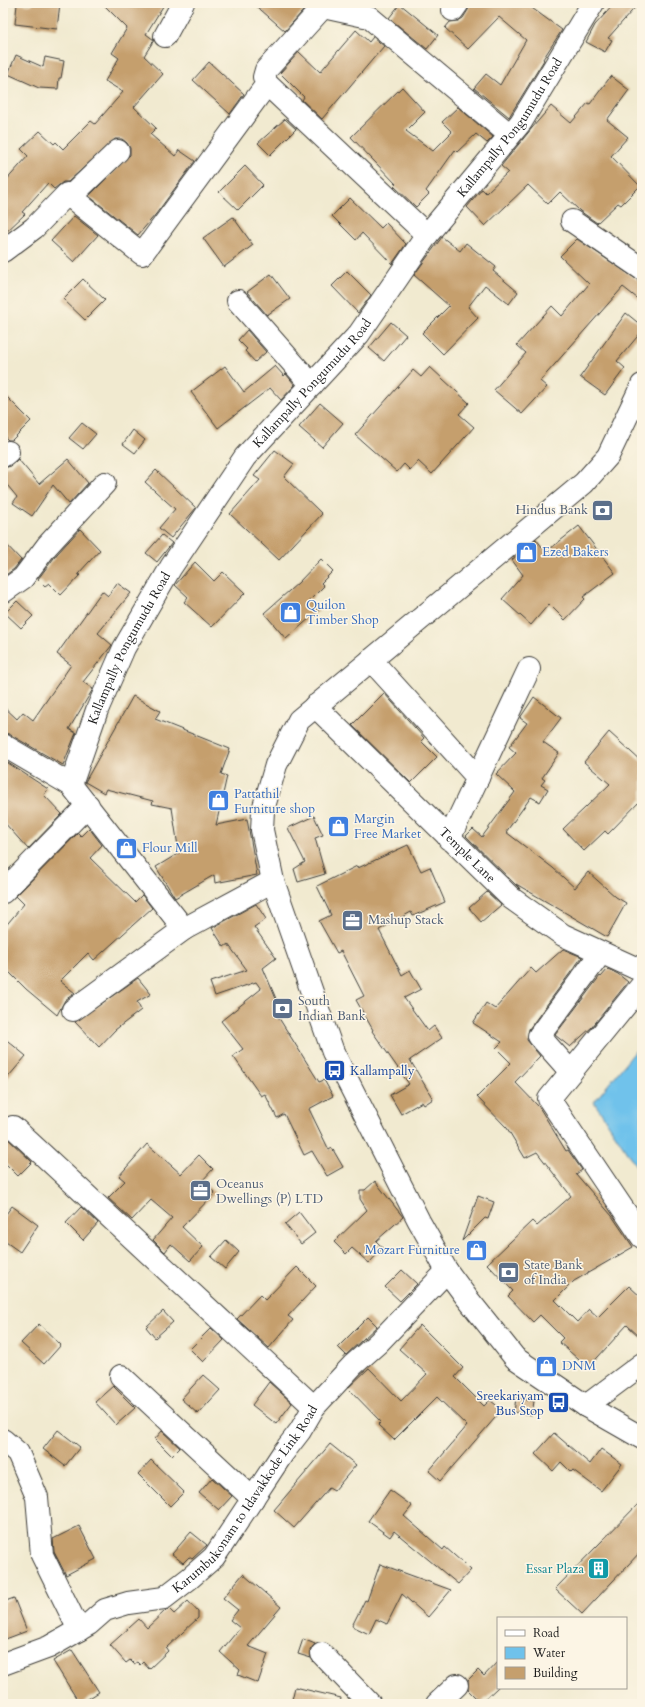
<svg xmlns="http://www.w3.org/2000/svg" width="645" height="1707" font-family="Cardo,serif">
  <rect width="100%" height="100%" fill="#fcf5e5"/>
  <filter id="ink" filterUnits="userSpaceOnUse"><feTurbulence type="fractalNoise" baseFrequency=".025" numOctaves="2"/><feDisplacementMap in="SourceGraphic" scale="8" xChannelSelector="R" yChannelSelector="G"/><feConvolveMatrix kernelMatrix="1 2 1 2 8 2 1 2 1" color-interpolation-filters="sRGB"/></filter>
  <filter id="wash" filterUnits="userSpaceOnUse"><feTurbulence type="fractalNoise" baseFrequency=".012" numOctaves="4" result="noise"/><feDisplacementMap in="SourceGraphic" scale="16" xChannelSelector="R" yChannelSelector="G"/><feGaussianBlur stdDeviation="0.9" result="paint"/><feColorMatrix in="noise" values="0 0 0 0 0 0 0 0 0 0 0 0 0 0 0 0 0 1.4 0 .05"/><feComposite in="paint" operator="in"/></filter>
  <g filter="url(#wash)">
    <rect width="100%" height="100%" fill="#f1ead0"/>
    <polygon fill="#6fc2eb" stroke="#466f84" points="642,1043 642,1175 594,1102"/>
    <g id="blocks">
      <g fill="#c59f6d">
        <polygon points="32,3 60,3 57,29 15,24 17,4 32,5"/>
        <polygon points="102,3 165,3 146,34 154,40 144,56 163,74 134,107 156,128 150,134 175,156 179,150 195,161 156,214 138,235 89,196 130,155 130,148 127,143 122,139 115,139 68,182 63,182 54,189 48,183 22,212 25,214 3,235 3,184 28,156 21,149 40,131 54,144 56,142 63,149 91,121 95,124 123,92 105,81 119,58 112,53 127,28"/>
        <polygon points="253,3 310,3 285,31"/>
        <polygon points="470,3 525,3 562,30 543,59 544,60 509,117 474,88 486,74 500,85 526,40 499,17 468,49 445,28 450,22 458,21 463,18 468,10"/>
        <polygon points="615,3 639,3 608,38 612,40 605,52 586,42 595,25"/>
        <polygon points="400,4 438,35 427,49 389,18"/>
        <polygon points="356,30 369,42 373,37 384,46 322,119 302,100 304,97 280,73 299,52 320,72"/>
        <polygon points="16,55 43,67 45,57 64,61 61,78 59,78 58,89 39,88 8,74"/>
        <polygon points="209,62 244,94 230,114 193,80"/>
        <polygon points="611,76 629,90 607,120 628,137 611,156 640,186 621,205 618,203 597,223 580,211 560,192 548,204 528,185 485,226 467,207 482,189 486,193 508,172 501,166 532,128 551,106 571,123 588,103 590,104"/>
        <polygon points="402,87 425,112 406,131 433,151 452,132 442,122 458,107 493,137 487,143 476,134 457,152 455,150 426,191 429,194 416,207 394,186 396,184 351,137"/>
        <polygon points="285,119 296,129 270,155 258,143"/>
        <polygon points="245,166 263,185 238,210 219,192"/>
        <polygon points="350,198 381,228 386,223 406,244 392,264 362,233 356,240 332,216"/>
        <polygon points="74,216 98,235 74,262 51,241"/>
        <polygon points="233,217 253,245 224,267 203,238"/>
        <polygon points="442,237 460,251 466,243 496,267 493,271 518,292 509,304 485,285 468,307 478,318 443,354 422,333 449,306 414,275"/>
        <polygon points="577,239 642,283 642,302 623,287 540,381 547,387 522,414 494,390 526,353 517,345 552,306 562,316 589,284 560,256"/>
        <polygon points="347,271 371,295 358,313 332,286"/>
        <polygon points="271,274 290,299 267,315 247,292"/>
        <polygon points="83,279 105,300 85,320 63,299"/>
        <polygon points="626,313 642,326 642,331 617,361 625,368 605,395 580,377"/>
        <polygon points="391,322 406,335 384,361 369,348"/>
        <polygon points="247,330 266,352 255,362 245,351 247,349 238,340"/>
        <polygon points="225,366 244,392 275,366 284,376 286,374 295,385 281,400 270,388 218,428 191,392"/>
        <polygon points="430,367 469,403 459,414 474,427 432,474 418,461 410,470 404,464 397,472 355,435 413,370 421,377"/>
        <polygon points="3,393 31,421 12,440 8,440 3,435"/>
        <polygon points="320,403 343,423 322,447 299,427"/>
        <polygon points="82,423 96,434 83,449 69,438"/>
        <polygon points="133,430 145,440 135,453 123,444"/>
        <polygon points="275,450 294,464 284,477 322,514 279,560 230,514 260,480 254,476"/>
        <polygon points="18,459 39,484 68,459 88,483 69,504 53,485 32,516 13,503 17,497 3,480 3,468 11,466"/>
        <polygon points="156,470 196,508 171,538 159,528 175,509 145,482"/>
        <polygon points="579,526 615,573 583,597 585,599 565,620 549,604 531,625 502,599 523,575 512,560 536,539 546,552"/>
        <polygon points="80,529 100,550 78,574 80,575 61,595 49,583 45,586 38,579 57,554"/>
        <polygon points="162,535 172,543 157,562 146,553"/>
        <polygon points="3,541 21,560 14,569 3,577"/>
        <polygon points="321,559 333,571 321,583 324,586 310,600 319,610 286,639 264,613 298,583"/>
        <polygon points="195,562 214,581 223,572 245,593 212,627 184,602 188,597 175,585"/>
        <polygon points="117,583 131,593 98,633 112,645 83,682 93,689 69,729 76,733 63,765 9,734 3,733 3,706 17,719 23,712 33,720 71,665 57,654 102,591 108,596"/>
        <polygon points="17,601 33,616 21,628 5,613"/>
        <polygon points="384,693 424,738 421,741 437,757 411,783 352,725"/>
        <polygon points="133,696 160,711 155,719 230,749 221,774 227,776 216,825 247,819 257,875 215,883 214,875 175,898 156,867 179,853 172,808 152,804 153,801 106,789 104,793 85,782"/>
        <polygon points="534,697 561,718 543,742 559,753 542,778 545,780 541,785 548,789 540,802 531,797 506,832 553,868 575,888 588,872 616,897 626,903 607,937 516,884 520,889 466,836 473,829 482,837 515,792 496,774 516,753 509,747 527,723 520,718"/>
        <polygon points="609,732 642,762 642,799 608,834 605,831 584,851 563,829 610,784 584,762"/>
        <polygon points="5,761 48,789 44,795 62,814 28,849 3,821 3,762"/>
        <polygon points="314,816 323,835 315,838 325,874 298,882 294,869 305,862 288,828"/>
        <polygon points="89,828 102,845 90,858 135,902 142,895 152,908 94,960 88,953 60,981 75,993 65,1000 57,1015 26,989 3,966 3,929 24,904 16,896 78,833 81,836"/>
        <polygon points="408,845 421,871 430,867 445,902 413,916 411,912 379,930 402,975 410,970 421,989 404,998 428,1031 434,1026 442,1038 410,1060 433,1099 424,1105 422,1102 401,1114 390,1095 409,1084 372,1031 373,1030 356,1000 364,996 341,951 337,953 319,921 331,915 317,886 357,866 358,868"/>
        <polygon points="487,892 501,905 481,922 469,908"/>
        <polygon points="256,904 266,919 254,927 276,958 263,968 282,1013 277,1015 319,1082 324,1080 333,1096 309,1109 329,1150 332,1148 343,1167 327,1176 312,1151 304,1155 284,1114 277,1118 265,1094 261,1096 233,1056 243,1049 221,1021 261,989 256,982 215,996 210,982 247,970 228,944 224,947 212,928"/>
        <polygon points="563,949 582,957 529,1029 527,1040 540,1056 515,1082 539,1107 566,1151 568,1150 582,1170 576,1174 612,1216 633,1247 574,1281 555,1300 577,1322 589,1309 598,1317 629,1286 642,1298 642,1339 627,1325 588,1368 559,1342 563,1338 540,1315 533,1322 508,1296 513,1291 487,1264 532,1221 537,1226 571,1196 537,1152 525,1158 507,1128 477,1097 511,1063 496,1048 502,1042 473,1023 486,1003 495,1009 531,968 536,973"/>
        <polygon points="608,969 618,974 628,982 592,1027 570,1047 555,1035 600,976 601,977"/>
        <polygon points="138,978 151,994 137,1002 141,1010 115,1030 99,1047 75,1022"/>
        <polygon points="3,1037 26,1056 3,1083"/>
        <polygon points="3,1134 32,1162 18,1176 3,1161"/>
        <polygon points="147,1144 181,1174 199,1155 213,1169 202,1181 215,1193 182,1227 203,1247 190,1261 171,1244 165,1252 153,1240 172,1218 151,1200 132,1220 108,1198 125,1181 119,1176"/>
        <polygon points="375,1181 403,1217 376,1241 383,1248 369,1263 352,1248 346,1254 334,1242 367,1210 360,1199 360,1190 365,1190"/>
        <polygon points="478,1196 494,1202 488,1219 485,1218 462,1241"/>
        <polygon points="12,1206 38,1225 20,1252 3,1240 3,1218"/>
        <polygon points="81,1207 98,1223 83,1240 66,1223"/>
        <polygon points="299,1212 315,1233 301,1244 285,1224"/>
        <polygon points="226,1240 239,1252 225,1269 211,1257"/>
        <polygon points="297,1267 316,1286 288,1316 293,1320 269,1348 237,1319 260,1295 265,1300"/>
        <polygon points="402,1270 417,1284 400,1301 385,1287"/>
        <polygon points="163,1311 173,1322 155,1338 146,1327"/>
        <polygon points="368,1317 377,1326 346,1355 338,1347"/>
        <polygon points="39,1324 61,1345 44,1364 21,1343"/>
        <polygon points="420,1325 463,1368 455,1377 484,1406 490,1400 502,1410 440,1481 429,1471 467,1426 437,1397 394,1440 378,1425 381,1422 348,1388 369,1368 401,1401 427,1374 399,1349"/>
        <polygon points="211,1328 224,1340 203,1362 190,1349"/>
        <polygon points="203,1375 220,1390 198,1414 181,1399"/>
        <polygon points="269,1382 292,1403 276,1424 252,1405"/>
        <polygon points="113,1386 135,1408 116,1425 95,1402"/>
        <polygon points="516,1398 534,1401 532,1415 514,1412"/>
        <polygon points="58,1430 80,1447 65,1466 43,1449"/>
        <polygon points="162,1431 180,1448 172,1456 155,1439"/>
        <polygon points="554,1433 590,1464 601,1449 622,1464 601,1491 573,1470 571,1472 561,1462 553,1471 535,1454"/>
        <polygon points="330,1444 356,1465 334,1491 329,1488 294,1528 274,1510"/>
        <polygon points="151,1460 184,1492 170,1506 138,1474"/>
        <polygon points="212,1478 232,1496 219,1510 199,1493"/>
        <polygon points="390,1490 412,1506 404,1516 443,1550 445,1547 471,1570 458,1584 394,1531 390,1537 368,1521"/>
        <polygon points="642,1500 642,1550 582,1614 555,1589"/>
        <polygon points="79,1526 96,1559 66,1575 54,1552 53,1539"/>
        <polygon points="191,1532 207,1545 192,1559 189,1557 183,1563 172,1554"/>
        <polygon points="380,1564 451,1590 428,1617 402,1594 387,1624 376,1619 369,1634 352,1626 365,1600 367,1601"/>
        <polygon points="243,1574 281,1607 248,1646 268,1654 258,1683 238,1675 240,1670 220,1652 240,1628 230,1620 238,1610 223,1598"/>
        <polygon points="14,1598 27,1631 3,1640 3,1602"/>
        <polygon points="188,1601 198,1612 198,1618 166,1648 168,1651 149,1669 143,1662 140,1665 137,1662 134,1664 130,1660 126,1663 110,1645 139,1619 147,1628 166,1610 169,1609 174,1614"/>
        <polygon points="303,1639 315,1644 310,1650 311,1658 298,1654"/>
        <polygon points="72,1650 99,1692 80,1704 53,1661"/>
        <polygon points="498,1661 498,1687 481,1703 468,1690 468,1680 478,1670 484,1676"/>
        <polygon points="295,1687 341,1698 340,1704 291,1704"/>
      </g>
    </g>
  </g>
  <g filter="url(#ink)">
    <use href="#blocks" fill-opacity="0" stroke="#3c3b37" stroke-width="1"/>
    <g fill="none" stroke-linecap="round" stroke-linejoin="round">
      <defs>
        <g id="minor">
          <polyline points="324,3 323,7 266,70 264,77 267,84 427,235"/>
          <polyline points="323,7 369,17 510,135"/>
          <polyline points="453,10 458,3"/>
          <polyline points="165,36 183,3"/>
          <polyline points="70,197 118,151"/>
          <polyline points="572,221 642,269"/>
          <polyline points="3,251 34,228 67,194 142,254 267,84"/>
          <polyline points="238,301 312,385"/>
          <polyline points="3,456 8,452"/>
          <polyline points="3,592 23,578 47,546 105,483"/>
          <polyline points="371,660 478,778"/>
          <path id="s1" d="M315 706 511 898 563 935 642 971"/>
          <polyline points="3,745 71,785 184,929 273,881"/>
          <path id="s2" d="M71 785 97 710 124 648 171 567 245 457 359 334 427 235 521 122 593 3"/>
          <polyline points="449,839 529,669"/>
          <polyline points="3,892 88,805"/>
          <polyline points="642,985 549,1099 642,1237"/>
          <polyline points="73,1010 184,929"/>
          <polyline points="571,1072 539,1036 601,953"/>
          <polyline points="13,1127 314,1407"/>
          <polyline points="121,1376 253,1499"/>
          <polyline points="586,1406 642,1364"/>
          <polyline points="3,1440 18,1453 37,1497 42,1555 79,1630"/>
          <polyline points="322,1654 370,1704"/>
          <path id="s3" d="M3 1664 49 1647 89 1624 105 1610 128 1603 164 1598 190 1578 214 1557 283 1453 300 1431 314 1407 353 1365 378 1343 447 1271"/>
          <polyline points="437,1704 457,1685"/>
        </g>
        <polyline id="major" points="642,385 608,456 584,483 299,720 276,765 263,810 262,830 273,881 333,1052 419,1221 447,1271 467,1298 515,1358 586,1406 642,1438"/>
      </defs>
      <use href="#minor" stroke="#3c3b37" stroke-width="24"/>
      <use href="#major" stroke="#3c3b37" stroke-width="24"/>
      <use href="#minor" stroke="#fff" stroke-width="22"/>
      <use href="#major" stroke="#fff" stroke-width="22"/>
    </g>
  </g>
  <defs>
    <symbol id="bank-square" viewBox="-11 -11 22 22"><rect x="-9" y="-9" width="18" height="18" rx="4" fill="#5c6f8a" stroke="#fcf5e5"/><path d="M-6-4H6V4H-6ZM0-2.3a2.3 2.3 0 1 0 0 4.6a2.3 2.3 0 1 0 0-4.6Z" fill="#fff"/></symbol>
    <symbol id="shop-square" viewBox="-11 -11 22 22"><rect x="-9" y="-9" width="18" height="18" rx="4" fill="#3f7fe0" stroke="#fcf5e5"/><path d="M-5-2.5h2.3a2.7 3.5 0 0 1 5.4 0H5L5.5 6h-11ZM-1.5-2.5h3a1.5 2.3 0 0 0-3 0Z" fill="#fff"/></symbol>
    <symbol id="office-square" viewBox="-11 -11 22 22"><rect x="-9" y="-9" width="18" height="18" rx="4" fill="#5c6f8a" stroke="#fcf5e5"/><path d="M-6-3h4V-5.5h4V-3h4V5H-6ZM-1-4.5V-3h2v-1.5ZM-6 0V1H6V0Z" fill="#fff"/></symbol>
    <symbol id="bus-square" viewBox="-11 -11 22 22"><rect x="-9" y="-9" width="18" height="18" rx="4" fill="#1a4fb4" stroke="#fcf5e5"/><path d="M-5-6H5V4H4V6H2V4H-2V6H-4V4H-5ZM-3.5-4V0h7V-4ZM-3.5 1.2v1.5H-2V1.2ZM2 1.2v1.5H3.5V1.2Z" fill="#fff"/></symbol>
    <symbol id="building-square" viewBox="-11 -11 22 22"><rect x="-9" y="-9" width="18" height="18" rx="4" fill="#0f9aa8" stroke="#fcf5e5"/><path d="M-4-6H4V6H1V3H-1V6H-4ZM-2.5-4.3h1.7v1.8h-1.7ZM.8-4.3h1.7v1.8H.8ZM-2.5-1h1.7V.8h-1.7ZM.8-1h1.7V.8H.8Z" fill="#fff"/></symbol>
  </defs>
  <g fill-rule="evenodd">
    <use href="#bank-square" x="590" y="498" width="25" height="25"/>
    <use href="#shop-square" x="514" y="540" width="25" height="25"/>
    <use href="#shop-square" x="278" y="600" width="25" height="25"/>
    <use href="#shop-square" x="206" y="788" width="25" height="25"/>
    <use href="#shop-square" x="326" y="814" width="25" height="25"/>
    <use href="#shop-square" x="114" y="836" width="25" height="25"/>
    <use href="#office-square" x="340" y="908" width="25" height="25"/>
    <use href="#bank-square" x="270" y="996" width="25" height="25"/>
    <use href="#bus-square" x="322" y="1058" width="25" height="25"/>
    <use href="#office-square" x="188" y="1178" width="25" height="25"/>
    <use href="#shop-square" x="464" y="1238" width="25" height="25"/>
    <use href="#bank-square" x="496" y="1260" width="25" height="25"/>
    <use href="#shop-square" x="534" y="1354" width="25" height="25"/>
    <use href="#bus-square" x="546" y="1390" width="25" height="25"/>
    <use href="#building-square" x="586" y="1556" width="25" height="25"/>
  </g>
  <g text-anchor="middle" dominant-baseline="central" stroke-width="3" stroke-linejoin="round" paint-order="stroke">
    <g font-size="13" fill="#1c1c1c" stroke="#fcf5e5">
      <text stroke="none"><textPath href="#s2" startOffset="797">Kallampally Pongumudu Road</textPath></text>
      <text stroke="none"><textPath href="#s2" startOffset="473">Kallampally Pongumudu Road</textPath></text>
      <text stroke="none"><textPath href="#s2" startOffset="149">Kallampally Pongumudu Road</textPath></text>
      <text stroke="none"><textPath href="#s1" startOffset="213">Temple Lane</textPath></text>
      <text stroke="none"><textPath href="#s3" startOffset="306">Karumbukonam to Idavakkode Link Road</textPath></text>
    </g>
    <g font-size="13" fill="#4e5e75" stroke="#fcf5e5" text-anchor="start">
      <text x="588" y="510" text-anchor="end">Hindus Bank</text>
      <text x="368" y="920">Mashup Stack</text>
      <text x="298" y="1001">South<tspan x="298" dy="15">Indian Bank</tspan></text>
      <text x="216" y="1184">Oceanus<tspan x="216" dy="15">Dwellings (P) LTD</tspan></text>
      <text x="524" y="1265">State Bank<tspan x="524" dy="15">of India</tspan></text>
    </g>
    <g font-size="13" fill="#366cbe" stroke="#fcf5e5" text-anchor="start">
      <text x="542" y="552">Ezed Bakers</text>
      <text x="306" y="605">Quilon<tspan x="306" dy="15">Timber Shop</tspan></text>
      <text x="234" y="794">Pattathil<tspan x="234" dy="15">Furniture shop</tspan></text>
      <text x="354" y="819">Margin<tspan x="354" dy="15">Free Market</tspan></text>
      <text x="142" y="848">Flour Mill</text>
      <text x="460" y="1250" text-anchor="end">Mozart Furniture</text>
      <text x="562" y="1366">DNM</text>
    </g>
    <g font-size="13" fill="#164399" stroke="#fcf5e5" text-anchor="start">
      <text x="350" y="1071">Kallampally</text>
      <text x="544" y="1396" text-anchor="end">Sreekariyam<tspan x="544" dy="15">Bus Stop</tspan></text>
    </g>
    <g font-size="13" fill="#0d838f" stroke="#fcf5e5" text-anchor="end">
      <text x="584" y="1569">Essar Plaza</text>
    </g>
  </g>
  <rect width="645" height="1707" fill="none" stroke="#fcf5e5" stroke-width="16"/>
  <rect x="497" y="1617" width="130" height="72" fill="#fcf5e5" stroke="#a29e95"/>
  <rect x="505" y="1630" width="20" height="6" fill="#ffffff" stroke="#a29e95"/>
  <text x="533" y="1637" font-size="12" fill="#1c1c1c">Road</text>
  <rect x="505" y="1647" width="20" height="12" fill="#6fc2eb" stroke="#a29e95"/>
  <text x="533" y="1657" font-size="12" fill="#1c1c1c">Water</text>
  <rect x="505" y="1667" width="20" height="12" fill="#c59f6d" stroke="#a29e95"/>
  <text x="533" y="1677" font-size="12" fill="#1c1c1c">Building</text>
</svg>
